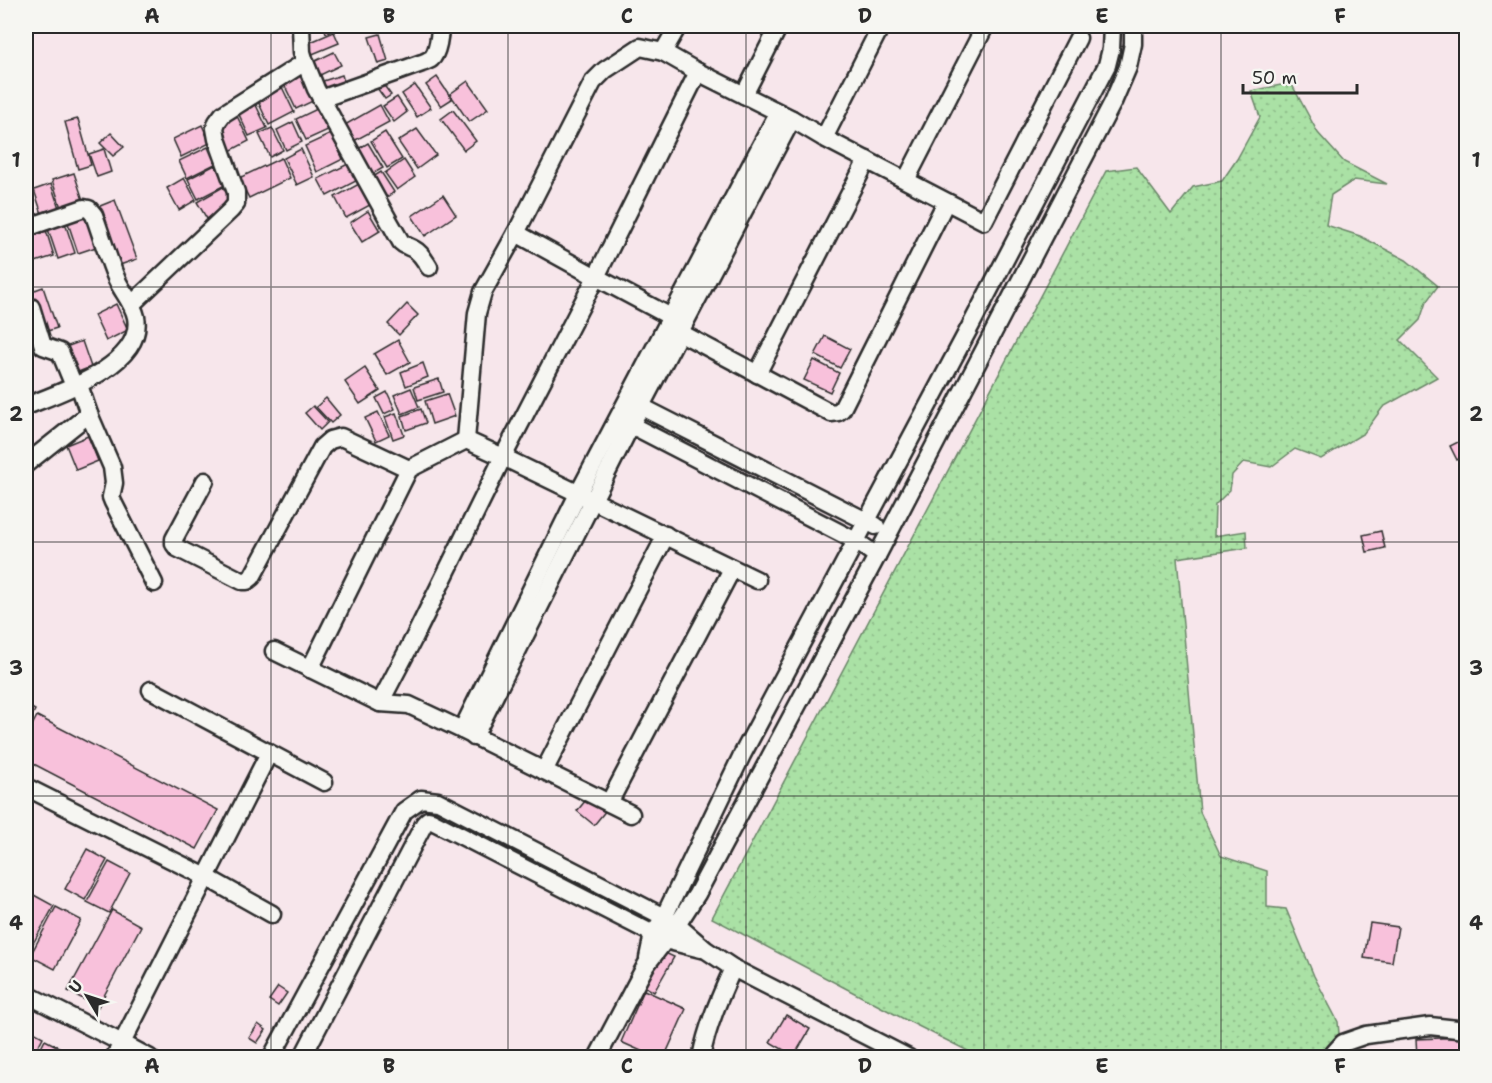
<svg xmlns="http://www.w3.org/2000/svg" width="1492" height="1083" font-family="'Shantell Sans',sans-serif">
  <defs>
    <pattern id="green-dots" width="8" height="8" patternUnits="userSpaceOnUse" patternTransform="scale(1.5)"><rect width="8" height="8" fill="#aae1a5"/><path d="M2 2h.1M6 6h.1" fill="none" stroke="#92c18e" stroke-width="1.8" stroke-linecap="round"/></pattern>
  </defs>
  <rect width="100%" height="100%" fill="#f7e6eb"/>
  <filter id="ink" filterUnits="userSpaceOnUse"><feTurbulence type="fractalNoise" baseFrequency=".0167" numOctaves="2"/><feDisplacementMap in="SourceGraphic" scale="12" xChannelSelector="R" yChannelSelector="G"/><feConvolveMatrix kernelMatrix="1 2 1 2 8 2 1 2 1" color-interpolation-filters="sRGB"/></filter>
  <g filter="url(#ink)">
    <polygon fill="url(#green-dots)" stroke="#6a8668" stroke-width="1.5" points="1291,83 1318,133 1344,162 1387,184 1354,180 1331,195 1326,225 1360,236 1406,260 1438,286 1426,302 1420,320 1400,340 1437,377 1383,407 1364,433 1321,459 1295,449 1271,467 1244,462 1232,475 1230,490 1215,505 1214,536 1246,531 1247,548 1177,558 1200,812 1221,856 1267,871 1267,907 1286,909 1314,976 1338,1022 1341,1057 980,1057 904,1019 712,918 1106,171 1136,167 1171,214 1193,187 1222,181 1237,159 1260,117 1251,91"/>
    <g fill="#f8c1db" stroke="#2b2b2b" stroke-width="1.5">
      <polygon points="324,26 349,26 326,33"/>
      <polygon points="334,32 339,43 310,55 306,44"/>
      <polygon points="380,34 388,61 378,64 369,37"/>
      <polygon points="334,52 341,65 316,77 309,64"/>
      <polygon points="304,70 317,99 296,109 282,80"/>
      <polygon points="342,75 345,85 327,91 323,81"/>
      <polygon points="437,77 452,99 441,106 426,85"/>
      <polygon points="468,81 488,109 469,122 450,94"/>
      <polygon points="383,84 391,95 385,99 377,88"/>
      <polygon points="281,85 294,112 269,125 256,97"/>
      <polygon points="415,85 431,108 417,117 402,94"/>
      <polygon points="397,97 407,112 394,122 383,106"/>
      <polygon points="253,99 267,128 249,136 236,108"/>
      <polygon points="380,105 389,122 352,142 343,126"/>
      <polygon points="317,109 328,130 306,140 296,119"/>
      <polygon points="453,110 476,141 464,150 441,119"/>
      <polygon points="237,116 249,141 230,151 218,126"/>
      <polygon points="78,119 91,165 78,169 65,122"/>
      <polygon points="293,122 302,142 286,150 277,130"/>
      <polygon points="202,125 210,143 181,157 173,139"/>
      <polygon points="272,128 283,150 270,157 259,134"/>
      <polygon points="417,129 436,155 417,169 398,141"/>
      <polygon points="385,132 402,159 387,168 371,141"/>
      <polygon points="111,133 124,147 113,156 100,143"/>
      <polygon points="331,134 343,159 317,172 305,146"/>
      <polygon points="368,143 383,168 367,177 353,152"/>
      <polygon points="208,147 215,164 187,178 179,161"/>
      <polygon points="104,149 111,172 97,177 89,154"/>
      <polygon points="301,149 314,177 297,185 284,158"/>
      <polygon points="281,158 290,178 249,198 239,178"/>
      <polygon points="404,160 415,177 397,190 385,173"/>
      <polygon points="348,164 356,181 327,196 318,179"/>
      <polygon points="215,165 225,185 198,199 188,179"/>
      <polygon points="381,172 394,192 381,201 368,180"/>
      <polygon points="74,173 85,206 63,214 52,180"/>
      <polygon points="184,178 196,200 179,210 167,188"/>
      <polygon points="51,184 60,211 43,217 34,190"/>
      <polygon points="359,184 370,205 346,218 335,197"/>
      <polygon points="223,187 232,203 207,219 197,202"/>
      <polygon points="443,195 456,215 425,236 412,216"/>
      <polygon points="26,198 33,223 26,225"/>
      <polygon points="115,200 137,259 117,266 95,208"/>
      <polygon points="86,210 99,246 78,253 66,217"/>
      <polygon points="368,211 380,231 362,242 350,223"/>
      <polygon points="63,217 75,253 58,259 46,223"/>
      <polygon points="45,227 54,256 26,265 26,233"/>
      <polygon points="43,287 57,328 41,333 27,293"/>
      <polygon points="116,304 128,330 106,341 94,315"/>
      <polygon points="407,304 418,315 399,335 388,324"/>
      <polygon points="825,336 850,349 840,368 815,355"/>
      <polygon points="398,340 410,362 387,375 374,354"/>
      <polygon points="82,341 91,367 73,374 63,348"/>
      <polygon points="814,360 839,373 830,392 804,380"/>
      <polygon points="423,363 428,377 406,386 401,372"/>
      <polygon points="365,368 380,391 360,404 345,382"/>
      <polygon points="439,379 443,392 418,400 414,387"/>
      <polygon points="411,388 419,407 402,414 394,395"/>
      <polygon points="387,392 395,409 384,414 376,398"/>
      <polygon points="447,394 455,416 432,424 425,401"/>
      <polygon points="326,398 340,415 331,423 316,407"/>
      <polygon points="313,406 328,422 320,430 305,413"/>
      <polygon points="421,409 426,423 406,430 402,416"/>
      <polygon points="378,412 389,435 376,441 365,418"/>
      <polygon points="396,413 404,435 393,439 385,417"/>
      <polygon points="88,436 98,461 76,470 66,445"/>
      <polygon points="1466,438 1466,455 1457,460 1450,446"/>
      <polygon points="1381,531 1385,548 1367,552 1363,535"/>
      <polygon points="26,705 35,710 26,728"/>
      <polygon points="37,716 218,810 197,849 26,760 26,737"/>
      <polygon points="590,795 607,809 594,825 577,811"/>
      <polygon points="87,849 107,860 85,900 65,889"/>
      <polygon points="109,862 130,873 109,913 87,902"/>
      <polygon points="32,894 54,906 27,954 26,953 26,907"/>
      <polygon points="56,907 81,920 55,969 30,956"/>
      <polygon points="112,910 141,926 98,1007 68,991"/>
      <polygon points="1370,923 1398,927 1392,962 1364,958"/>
      <polygon points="663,952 674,957 654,992 644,986"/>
      <polygon points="278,987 287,993 278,1006 269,1000"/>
      <polygon points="644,990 686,1009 664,1058 657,1058 621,1042"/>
      <polygon points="786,1015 810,1029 794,1056 770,1042"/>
      <polygon points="258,1024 266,1030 257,1043 249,1038"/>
      <polygon points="26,1028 43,1037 32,1058 26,1058"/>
      <polygon points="1466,1037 1466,1058 1417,1058 1416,1039"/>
      <polygon points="45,1040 80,1058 36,1058"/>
    </g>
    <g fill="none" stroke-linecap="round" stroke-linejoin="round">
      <defs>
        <g id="minor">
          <path d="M301 26 302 52 305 62 316 89 389 221 401 242C406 247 409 246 415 250 421 253 425 261 429 267"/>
          <polyline points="663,52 678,26"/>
          <polyline points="744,95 779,26"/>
          <path d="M321 99 422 63C423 63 429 60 431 59 438 53 440 34 440 26"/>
          <polyline points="824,138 881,26"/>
          <polyline points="906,180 985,26"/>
          <path d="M26 228 84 208 89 209 94 215C102 237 108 259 117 280 123 293 133 303 136 317 145 365 59 393 26 406"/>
          <polyline points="516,233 593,82 605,70 640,47 663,52 698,72 792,119 824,138 984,221 1078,38"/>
          <polyline points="132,304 231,210 236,204 236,192 217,139 215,128 217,122 223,114 305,62"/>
          <polyline points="31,307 43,346 60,352 74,386"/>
          <polyline points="679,332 831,413 838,412 842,409 946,202"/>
          <polyline points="757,374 867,160"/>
          <polyline points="79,385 89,414 112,467 114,483 111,497 113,502 154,583"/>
          <polyline points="632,402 876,526"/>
          <polyline points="622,420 631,425 792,119"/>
          <polyline points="466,440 477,313 483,292 516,233 596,277 698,72"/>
          <polyline points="26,464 89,414"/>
          <polyline points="205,481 174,539 174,544 177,548 242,581 247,581 252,577 322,447 330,440 341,437 409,469"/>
          <polyline points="274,651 380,703 409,705 462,730 631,814"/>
          <polyline points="310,669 409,469 466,440 503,457 757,580"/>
          <polyline points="151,690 324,782"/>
          <polyline points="380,703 415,636 503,457 596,277 671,317"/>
          <polyline points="462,730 578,494 778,113"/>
          <polyline points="474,737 631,425 856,541 877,556"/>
          <polyline points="544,771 666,535"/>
          <polyline points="26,787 206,877 272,914"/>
          <polyline points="609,803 732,569"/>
          <polyline points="648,958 653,934 664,917 742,755 971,325 1107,65 1111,49 1112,26"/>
          <polyline points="26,994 122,1043 114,1058"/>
          <polyline points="150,1058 122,1043 269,753"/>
          <polyline points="271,1058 404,811 421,799 438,801 664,917 677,925 706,950 733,968 909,1058"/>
          <polyline points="302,1058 424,824 428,820 432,821 665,940 701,949"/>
          <polyline points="597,1058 646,965 677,925 697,894 877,556 1113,102 1128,67 1133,44 1133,26"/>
          <path d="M701 1058C707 1026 720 997 733 968"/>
          <polyline points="1332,1058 1334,1053 1343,1043 1366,1035 1430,1026 1466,1030"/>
        </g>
      </defs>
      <use href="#minor" stroke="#2b2b2b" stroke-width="21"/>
      <use href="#minor" stroke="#f6f6f2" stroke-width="16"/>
    </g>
  </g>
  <path fill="none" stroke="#2b2b2b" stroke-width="1.5" stroke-opacity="0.55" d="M271 26V1058M508 26V1058M746 26V1058M984 26V1058M1221 26V1058M26 287H1466M26 542H1466M26 796H1466"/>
  <rect width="1492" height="1083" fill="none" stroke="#f6f6f2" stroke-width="66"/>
  <g transform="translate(87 996) rotate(309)" stroke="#f6f6f2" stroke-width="4.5" paint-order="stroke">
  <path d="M0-4.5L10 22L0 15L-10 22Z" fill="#2b2b2b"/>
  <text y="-9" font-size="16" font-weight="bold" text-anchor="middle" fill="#2b2b2b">U</text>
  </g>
  <path d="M1243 84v9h114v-9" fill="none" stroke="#2b2b2b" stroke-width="3"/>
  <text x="1252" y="84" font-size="18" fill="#2b2b2b" stroke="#f6f6f2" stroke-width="4.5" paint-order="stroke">50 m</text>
  <rect x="33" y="33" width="1426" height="1017" fill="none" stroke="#2b2b2b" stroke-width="2"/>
  <g font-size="20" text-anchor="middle" font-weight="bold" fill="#2b2b2b">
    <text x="152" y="23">A</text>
    <text x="389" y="23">B</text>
    <text x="627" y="23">C</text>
    <text x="865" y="23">D</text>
    <text x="1102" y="23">E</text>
    <text x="1340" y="23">F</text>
    <text x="16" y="167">1</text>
    <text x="1476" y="167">1</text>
    <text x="16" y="421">2</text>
    <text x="1476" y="421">2</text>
    <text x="16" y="675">3</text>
    <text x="1476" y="675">3</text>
    <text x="16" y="930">4</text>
    <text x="1476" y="930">4</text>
    <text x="152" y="1073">A</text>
    <text x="389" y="1073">B</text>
    <text x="627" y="1073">C</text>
    <text x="865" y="1073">D</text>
    <text x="1102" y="1073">E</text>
    <text x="1340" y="1073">F</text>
  </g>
</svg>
